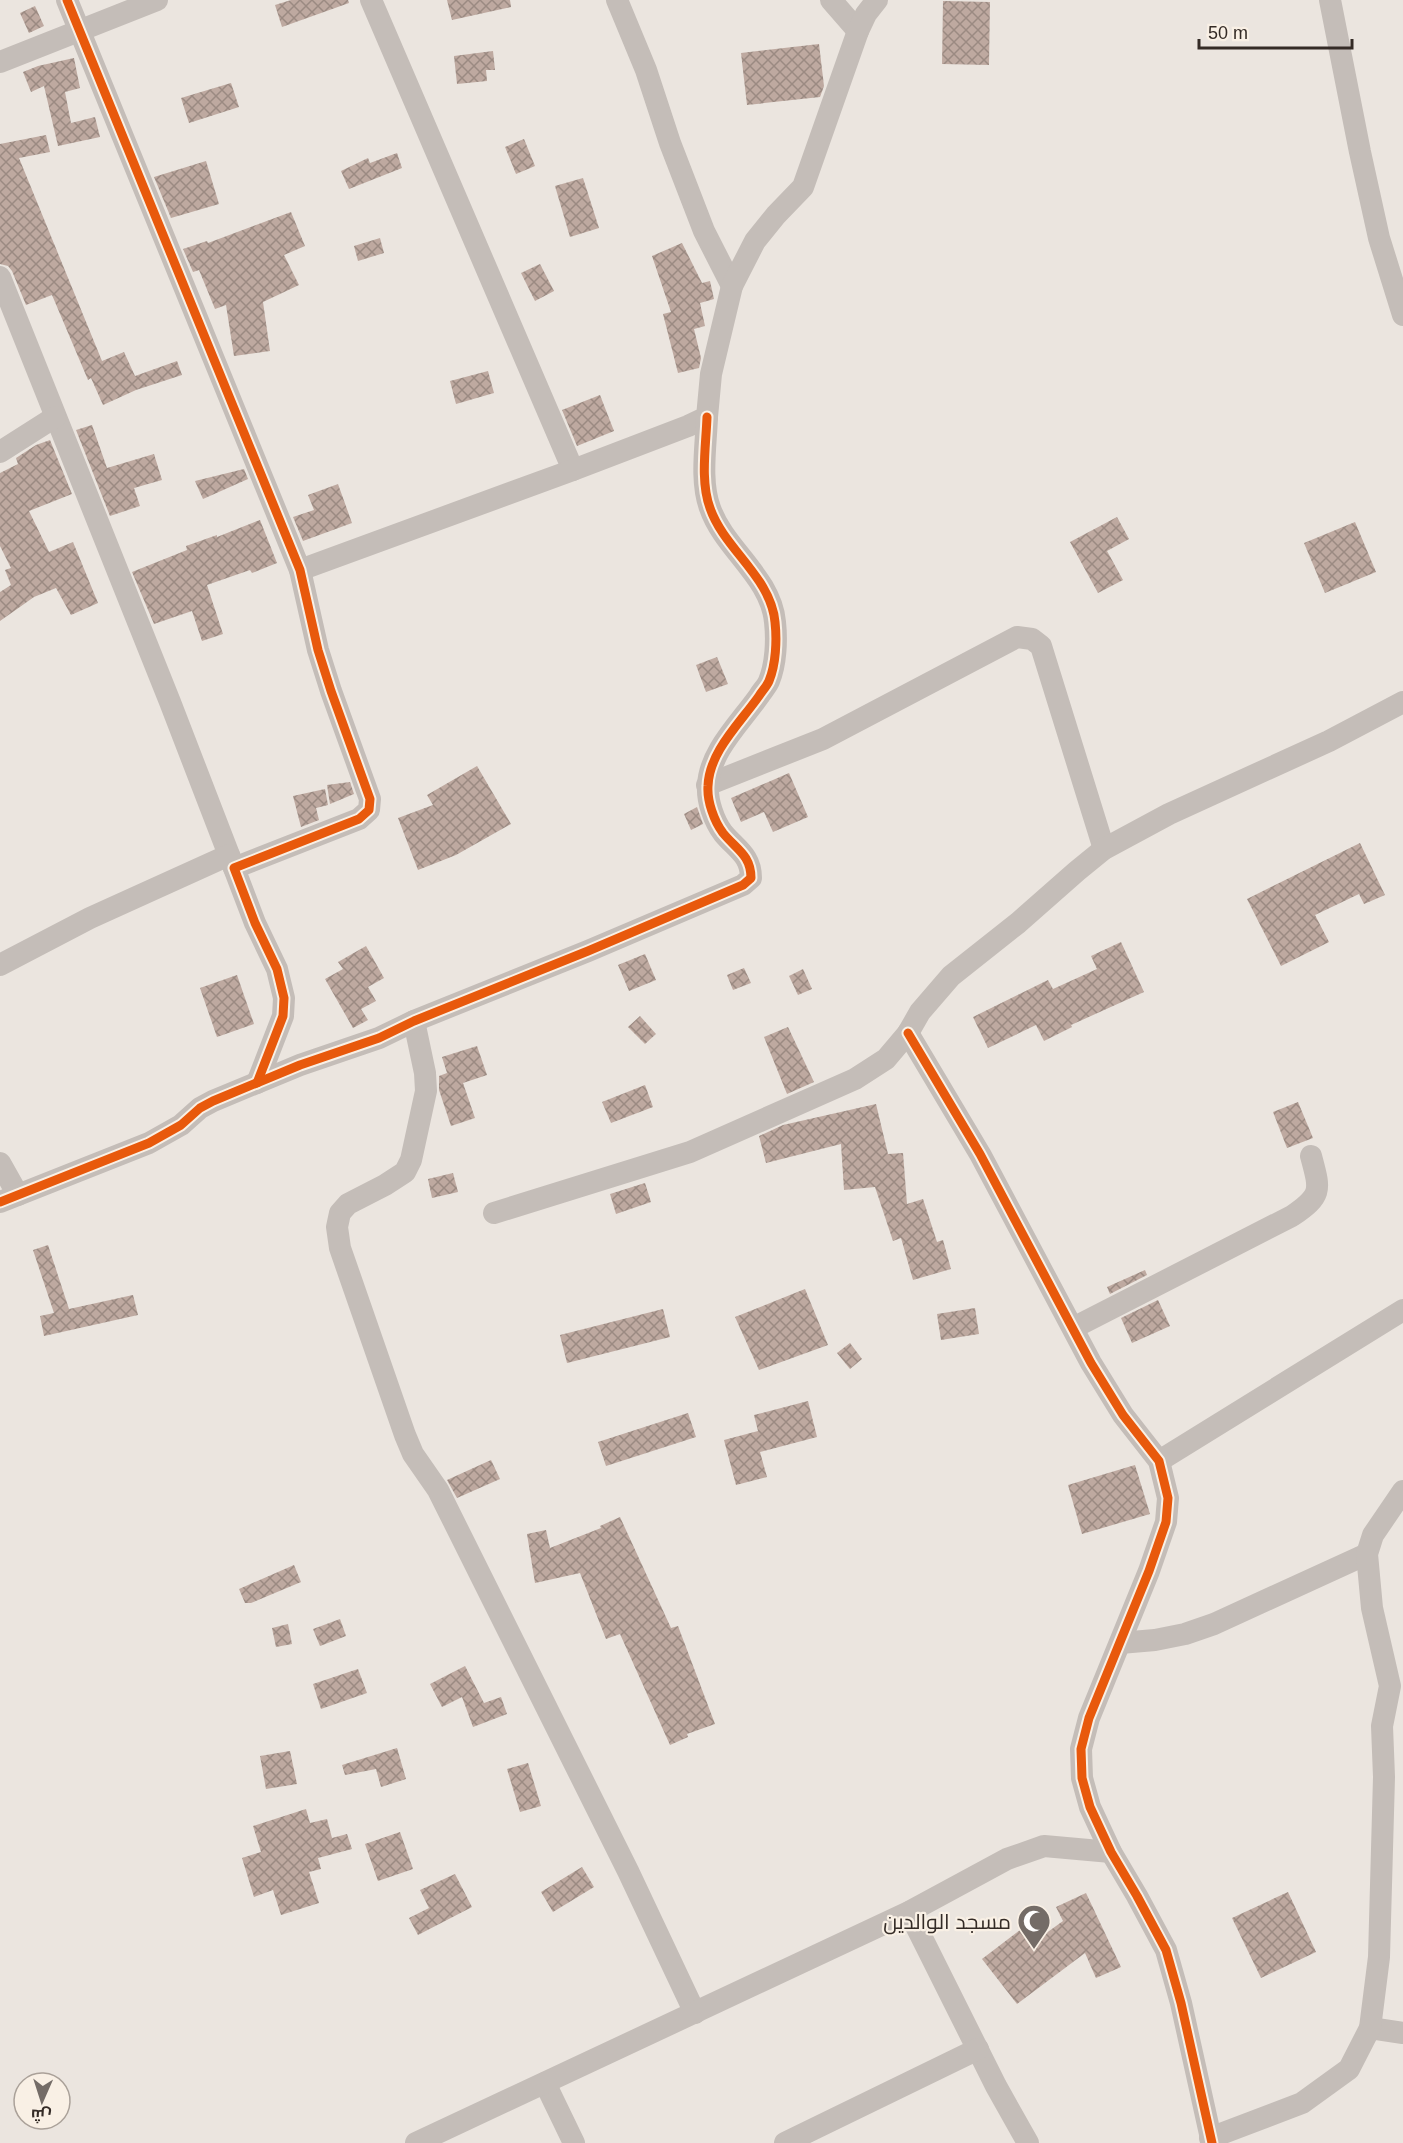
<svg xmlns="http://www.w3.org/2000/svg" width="1403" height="2143" font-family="Helvetica,Cairo,sans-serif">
  <defs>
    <pattern id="building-cross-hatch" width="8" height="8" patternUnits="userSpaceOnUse" patternTransform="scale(1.5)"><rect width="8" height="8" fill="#bea9a0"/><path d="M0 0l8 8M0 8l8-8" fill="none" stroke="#9b8a82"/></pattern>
  </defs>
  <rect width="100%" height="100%" fill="#ebe5df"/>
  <g fill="url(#building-cross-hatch)">
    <polygon points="291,0 348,0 349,3 282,27 275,5"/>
    <polygon points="447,0 510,0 511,7 452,20"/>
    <polygon points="943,1 990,2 989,65 942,64"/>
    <polygon points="35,6 44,26 29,33 20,13"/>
    <polygon points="819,44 824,86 820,97 747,105 741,53"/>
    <polygon points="493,51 495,70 486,70 487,81 457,84 454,56"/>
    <polygon points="74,58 80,88 65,92 71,123 95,117 100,137 58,146 44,86 31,92 23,72 38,66"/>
    <polygon points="231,83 239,107 189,123 181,98"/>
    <polygon points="46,135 50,152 19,158 102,361 124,352 135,376 177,361 182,375 136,390 103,405 91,378 88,380 52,295 26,305 12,271 8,266 0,264 0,144"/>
    <polygon points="524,139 535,166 516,174 505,147"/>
    <polygon points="397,153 402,168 349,189 341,171 368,158 370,163"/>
    <polygon points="206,161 219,204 171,218 154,177"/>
    <polygon points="583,178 599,228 570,237 555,186"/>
    <polygon points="291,212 305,246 284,255 299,285 263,302 270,351 234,356 226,305 215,309 199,270 193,272 183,249 207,241 208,243"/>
    <polygon points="380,238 384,253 358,261 354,246"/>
    <polygon points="682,243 702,283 710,281 714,299 700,303 705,326 694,329 701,358 699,368 678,373 663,314 671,312 652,256"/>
    <polygon points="540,264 554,291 535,301 521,273"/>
    <polygon points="488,371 494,393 456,404 450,381"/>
    <polygon points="600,395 614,431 577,446 562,410"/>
    <polygon points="92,425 107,468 154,454 162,480 134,488 140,506 110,516 76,430"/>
    <polygon points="50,440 72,494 29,511 49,552 73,542 98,603 71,615 56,588 34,597 0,621 0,592 11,585 5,570 11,568 0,546 0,473 18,464 16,458 36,445"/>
    <polygon points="244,469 248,479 203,499 195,481"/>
    <polygon points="338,484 352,523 303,541 293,517 314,510 308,495"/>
    <polygon points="1117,517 1129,539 1107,551 1123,580 1098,593 1070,542"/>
    <polygon points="260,520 277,563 252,573 250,570 207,585 223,634 202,641 192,611 154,624 132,572 187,550 186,546 217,535 217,537"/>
    <polygon points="1355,522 1376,572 1325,593 1304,543"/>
    <polygon points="717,657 728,684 706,692 696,665"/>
    <polygon points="477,766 511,824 456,855 418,870 398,818 433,805 427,795"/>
    <polygon points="789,773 808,817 773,832 764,812 741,822 731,798"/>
    <polygon points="350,782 354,794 330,804 327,785"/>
    <polygon points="325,789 328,805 316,808 319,820 301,827 293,796"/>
    <polygon points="697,807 703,824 691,830 684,814"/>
    <polygon points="1360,843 1385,895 1364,904 1359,894 1315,915 1329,942 1281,966 1247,899"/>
    <polygon points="1121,942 1144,992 1071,1025 1072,1027 1044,1041 1036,1025 988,1048 973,1017 1048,980 1053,989 1097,969 1091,956"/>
    <polygon points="366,946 384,978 368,987 376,1001 361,1009 368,1020 353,1028 325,979 343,969 338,962"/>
    <polygon points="645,954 656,980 629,991 618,965"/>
    <polygon points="744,968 751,983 733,990 727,975"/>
    <polygon points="803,969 812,989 798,995 789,976"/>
    <polygon points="237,975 254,1024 217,1037 200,988"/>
    <polygon points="640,1016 656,1034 645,1044 628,1027"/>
    <polygon points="788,1027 814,1082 787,1094 764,1037"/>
    <polygon points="477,1046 487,1075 463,1083 475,1118 451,1126 439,1090 439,1076 447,1073 442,1057"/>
    <polygon points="645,1085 653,1107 611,1123 602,1102"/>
    <polygon points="1298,1102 1313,1138 1287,1148 1273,1112"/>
    <polygon points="876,1104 888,1154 903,1153 907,1204 923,1199 937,1242 943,1240 951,1269 913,1280 901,1238 893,1241 875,1187 844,1190 841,1144 766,1163 759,1136 783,1125"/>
    <polygon points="453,1173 458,1192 432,1198 428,1179"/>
    <polygon points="645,1183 651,1202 616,1214 610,1194"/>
    <polygon points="48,1245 69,1309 133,1295 138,1315 44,1336 40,1316 54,1313 33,1250"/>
    <polygon points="1145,1270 1147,1275 1110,1294 1107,1287"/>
    <polygon points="805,1289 828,1345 759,1370 735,1317"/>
    <polygon points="1158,1300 1170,1326 1132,1343 1121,1318"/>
    <polygon points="975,1308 979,1334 941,1340 937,1314"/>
    <polygon points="663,1309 670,1337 567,1363 560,1335"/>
    <polygon points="850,1343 862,1359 850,1369 837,1353"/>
    <polygon points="808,1401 817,1437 760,1452 767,1477 736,1485 724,1440 758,1431 754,1415"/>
    <polygon points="688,1413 696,1437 606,1466 598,1442"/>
    <polygon points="491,1460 500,1479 457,1498 447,1480"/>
    <polygon points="1135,1465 1150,1514 1082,1534 1068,1485"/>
    <polygon points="620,1517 671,1628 678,1626 715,1724 687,1734 688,1737 670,1745 620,1634 606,1639 580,1573 535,1583 527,1534 546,1530 550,1548 601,1528 600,1526"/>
    <polygon points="294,1565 301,1582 251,1603 245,1603 239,1589"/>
    <polygon points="340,1619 346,1636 320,1646 313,1629"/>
    <polygon points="288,1624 292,1644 276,1647 272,1628"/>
    <polygon points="465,1666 484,1703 501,1697 507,1714 473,1727 462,1697 442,1707 430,1684"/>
    <polygon points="358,1669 367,1693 321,1709 313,1684"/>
    <polygon points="397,1748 406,1779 381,1787 376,1769 345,1775 342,1765"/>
    <polygon points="290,1751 297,1784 266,1789 260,1756"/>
    <polygon points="528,1763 541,1806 520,1812 507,1769"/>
    <polygon points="306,1809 310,1823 327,1819 332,1838 347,1834 352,1849 318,1858 321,1869 309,1872 319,1903 281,1915 273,1890 254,1897 242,1858 261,1852 253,1826"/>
    <polygon points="400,1832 413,1869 378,1881 365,1844"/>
    <polygon points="582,1867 594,1887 553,1912 541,1892"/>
    <polygon points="455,1874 472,1907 418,1935 409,1918 429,1908 420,1890"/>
    <polygon points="1288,1892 1316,1952 1261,1978 1232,1918"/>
    <polygon points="1086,1893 1121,1967 1096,1978 1085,1953 1017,2004 982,1959 1020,1930 1031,1944 1063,1921 1056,1907"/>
  </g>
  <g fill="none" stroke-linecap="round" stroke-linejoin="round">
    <g stroke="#c4bdb8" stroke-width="22">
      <polyline points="67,0 300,570 318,650 331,691 370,799 369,810 359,819 234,868 255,923 277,969 284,998 283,1016 257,1083"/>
      <polyline points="371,0 573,470"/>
      <polyline points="617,0 646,70 670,143 704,231 732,286"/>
      <polyline points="831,0 858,31"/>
      <polyline points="1330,0 1360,152 1379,238 1403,315"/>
      <polyline points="0,62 157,0"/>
      <polyline points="0,277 170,702 234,868"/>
      <polyline points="0,452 55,417"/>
      <polyline points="300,570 573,470 688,426 707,417 711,374 732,286 755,241 776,215 803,187 858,31 866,14 877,0"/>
      <polyline points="707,785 823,739 1017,637 1032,639 1041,646 1104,849"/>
      <polyline points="0,965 90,918 229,855"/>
      <polyline points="414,1021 425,1073 426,1091 411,1160 405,1172 385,1185 348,1204 340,1213 337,1227 340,1248 405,1435 413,1454 438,1490 628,1871 695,2013"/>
      <polyline points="908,1033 980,1154 1091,1363 1123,1415 1159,1461 1168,1498 1166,1522 1149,1571 1089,1718 1081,1749 1082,1778 1090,1807 1111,1852 1137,1896 1166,1950 1181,2003 1212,2143"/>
      <polyline points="0,1163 18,1195"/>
      <path d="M0 1202 149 1143 181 1125 200 1108 213 1101 300 1065 379 1038 414 1021 588 951 743 885 751 878C751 855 736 849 723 833 714 821 707 801 708 786 709 752 740 723 759 696 762 691 767 686 769 681 776 664 777 640 775 622 771 577 724 549 710 508 700 481 706 446 707 417"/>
      <polyline points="494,1213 690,1152 855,1079 886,1059 908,1033 920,1012 951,976 1018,923 1077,871 1104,849 1169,814 1329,741 1403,702"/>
      <path d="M1073 1328 1292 1216C1323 1195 1320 1190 1311 1156"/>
      <polyline points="1159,1461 1403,1310"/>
      <polyline points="1120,1643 1155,1640 1185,1634 1214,1624 1367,1554"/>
      <polyline points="909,1912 996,2086 1028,2143"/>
      <polyline points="1370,2028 1403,2033"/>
      <polyline points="545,2083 574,2143"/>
      <polyline points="1210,2138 1302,2103 1349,2069 1370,2028 1379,1957 1384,1777 1382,1726 1390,1686 1372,1608 1367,1554 1373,1535 1403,1491"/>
      <polyline points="416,2143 909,1912 1007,1859 1044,1846 1111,1852"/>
      <polyline points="785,2143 978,2049"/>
    </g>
    <defs>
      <g id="cycleway">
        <polyline points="67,0 300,570 318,650 331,691 370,799 369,810 359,819 234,868 255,923 277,969 284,998 283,1016 257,1083"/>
        <polyline points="908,1033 980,1154 1091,1363 1123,1415 1159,1461 1168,1498 1166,1522 1149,1571 1089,1718 1081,1749 1082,1778 1090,1807 1111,1852 1137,1896 1166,1950 1181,2003 1212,2143"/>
        <path d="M0 1202 149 1143 181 1125 200 1108 213 1101 300 1065 379 1038 414 1021 588 951 743 885 751 878C751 855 736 849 723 833 714 821 707 801 708 786 709 752 740 723 759 696 762 691 767 686 769 681 776 664 777 640 775 622 771 577 724 549 710 508 700 481 706 446 707 417"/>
      </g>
    </defs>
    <use href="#cycleway" stroke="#f9f0e5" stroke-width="13"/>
    <use href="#cycleway" stroke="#e8590c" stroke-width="9"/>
  </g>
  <defs>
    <symbol id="mosque-pin" viewBox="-11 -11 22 30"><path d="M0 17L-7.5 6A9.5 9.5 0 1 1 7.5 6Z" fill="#746c67" stroke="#f9f0e5"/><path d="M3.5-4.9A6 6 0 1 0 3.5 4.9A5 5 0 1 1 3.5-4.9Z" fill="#fff"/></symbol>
  </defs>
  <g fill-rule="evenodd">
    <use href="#mosque-pin" x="1015" y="1902" width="38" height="52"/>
  </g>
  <g text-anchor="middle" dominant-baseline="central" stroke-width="4.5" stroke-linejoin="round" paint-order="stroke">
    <g font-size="21" fill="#342b26" stroke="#f9f0e5" text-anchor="end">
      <text x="1011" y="1921">مسجد الوالدين</text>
    </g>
  </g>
  <g transform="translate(42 2101) rotate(183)"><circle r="28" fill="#f9f0e5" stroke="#aaa199" stroke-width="1.5"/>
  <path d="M0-4.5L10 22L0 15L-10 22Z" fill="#746c67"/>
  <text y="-9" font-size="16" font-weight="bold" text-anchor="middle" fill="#342b26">ش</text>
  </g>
  <path d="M1199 39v9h153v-9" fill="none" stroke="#342b26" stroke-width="3"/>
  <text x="1208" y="39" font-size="18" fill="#342b26" stroke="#f9f0e5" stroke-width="4.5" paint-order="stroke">50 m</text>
</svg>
